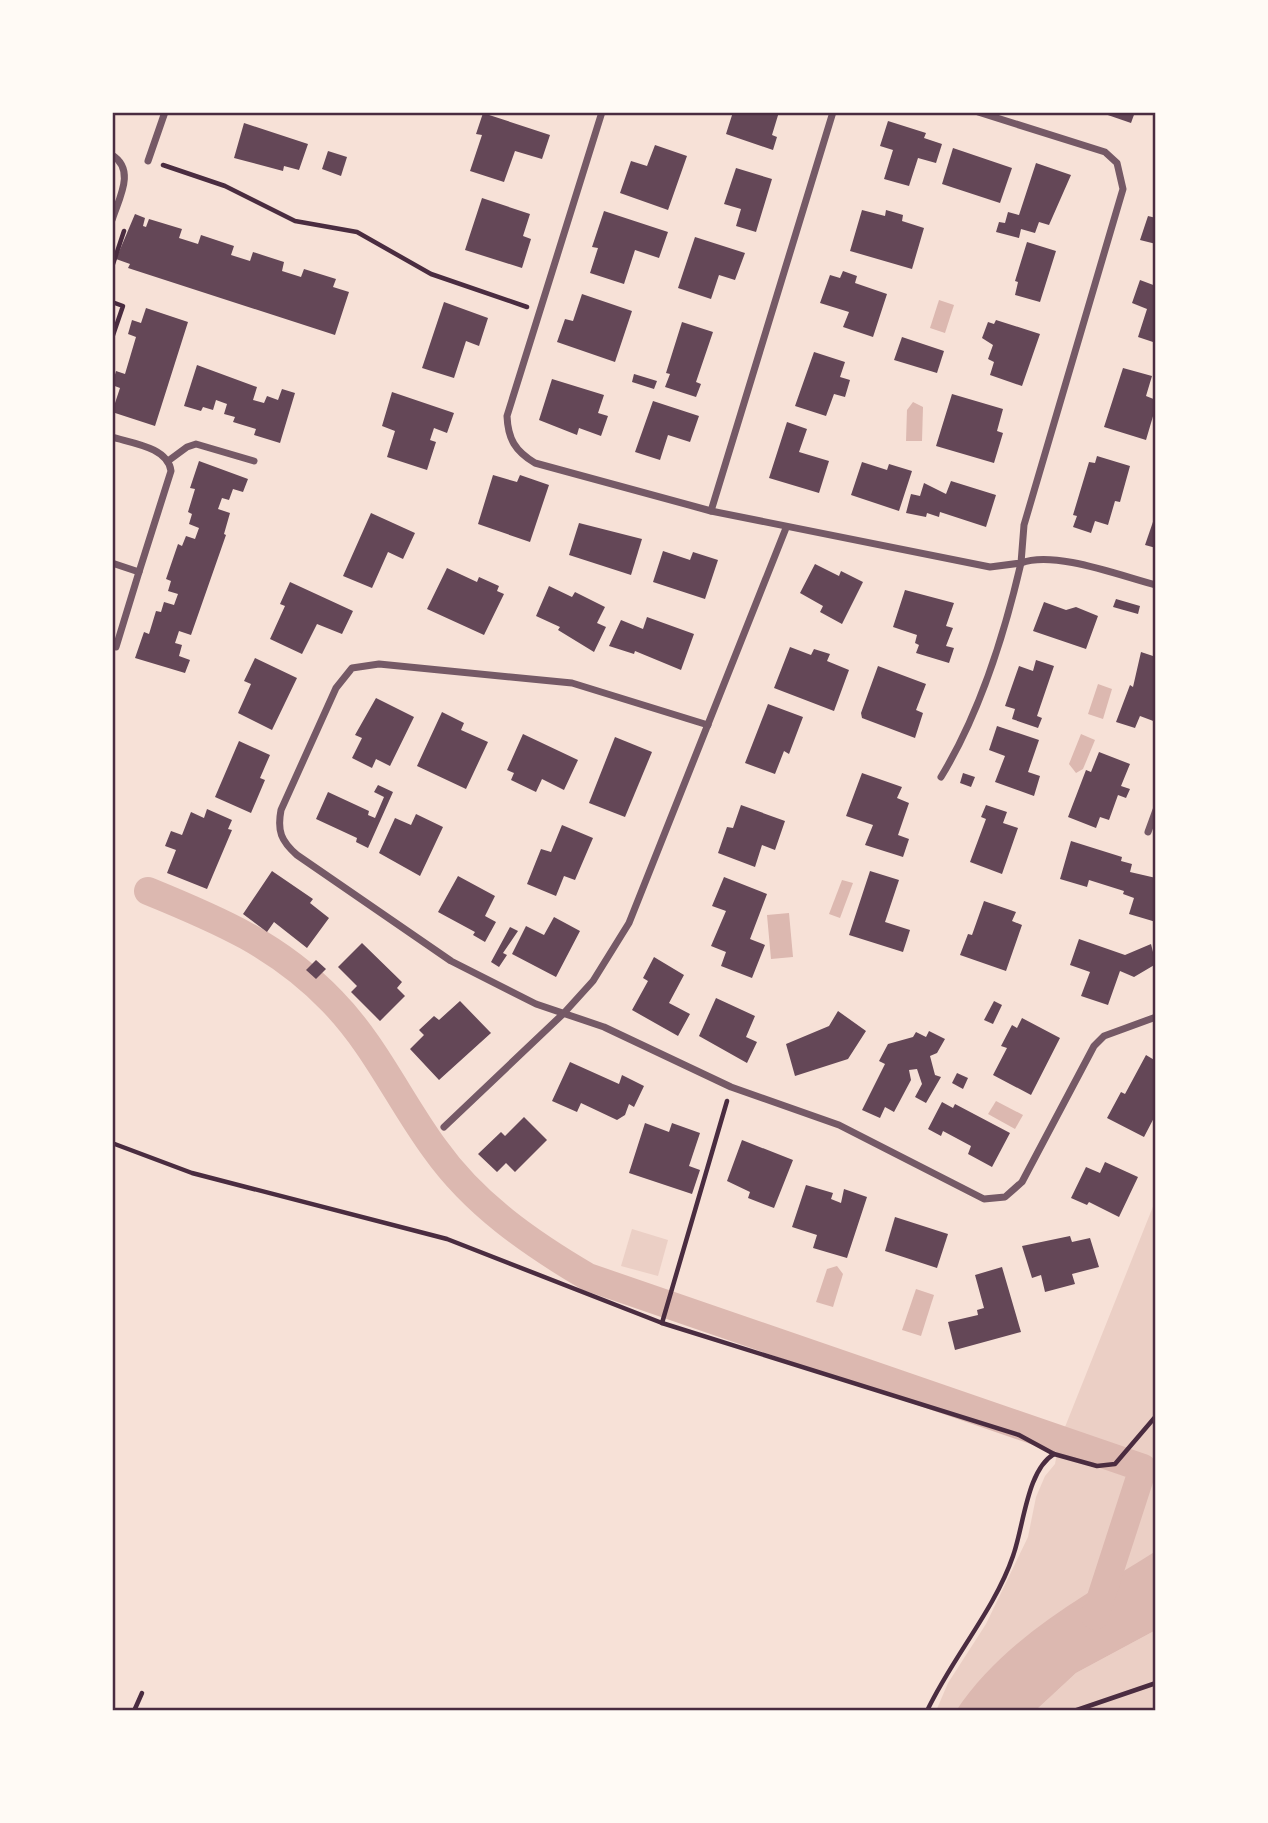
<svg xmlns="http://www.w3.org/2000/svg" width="1268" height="1823" font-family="'DejaVu Sans',sans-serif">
  <rect width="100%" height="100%" fill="#f7e1d7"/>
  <g fill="#ebcfc5">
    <polygon points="1156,1199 1156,1551 956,1711 936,1711 948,1683 986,1624 1028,1537 1036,1497 1045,1476 1055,1464 1059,1442"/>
    <polygon points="632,1229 668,1240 658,1276 621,1266"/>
    <polygon points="1156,1630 1156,1711 1035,1711 1076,1673"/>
  </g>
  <g fill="#dcb8b0">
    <polygon points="939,300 954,305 945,333 930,328"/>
    <polygon points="913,402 923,407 922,441 906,441 907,410"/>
    <polygon points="1098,684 1112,689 1103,719 1088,714"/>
    <polygon points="1081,734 1095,740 1083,769 1076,773 1069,764"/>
    <polygon points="842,880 853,883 840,918 829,914"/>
    <polygon points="789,913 793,957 771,959 767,915"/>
    <polygon points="996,1101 1023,1115 1015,1129 988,1114"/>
    <polygon points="837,1266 843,1274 833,1307 816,1302 827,1269"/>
    <polygon points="916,1289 934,1295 921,1336 902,1330"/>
    <path d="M1156 1551V1630L1076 1673 1035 1711H956C1005 1637 1083 1597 1156 1551Z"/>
  </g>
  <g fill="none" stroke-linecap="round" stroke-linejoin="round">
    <path stroke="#dcb8b0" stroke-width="28" d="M148 891C219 920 278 945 332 1001 375 1045 399 1100 435 1149 474 1204 530 1243 588 1277L1143 1468 1095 1616"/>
  </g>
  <g fill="#644757">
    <polygon points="733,112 779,112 772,135 777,137 773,150 726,134"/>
    <polygon points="1099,112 1135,112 1131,123"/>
    <polygon points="483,113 550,135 542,159 515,151 504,182 470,171 482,135 476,134"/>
    <polygon points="888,121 926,133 924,138 942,144 936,163 918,158 909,186 884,179 893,150 880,146"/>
    <polygon points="244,123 308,144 299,170 284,166 283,171 234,158"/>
    <polygon points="655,145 687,156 668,210 620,193 631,161 647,166"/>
    <polygon points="953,148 1012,168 1000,203 942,184"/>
    <polygon points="328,151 347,157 341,176 322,169"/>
    <polygon points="1036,163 1071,175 1049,225 1039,222 1035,233 1021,229 1019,238 996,232 999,222 1005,223 1008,212 1019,215"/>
    <polygon points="736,168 772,179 756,232 736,226 741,209 724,204"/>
    <polygon points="482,198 530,214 523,236 531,239 522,268 465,250"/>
    <polygon points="862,210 885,216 886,210 903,215 902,221 924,228 912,269 850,251"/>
    <polygon points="604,211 668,232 659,258 635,250 624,284 590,273 598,248 592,247"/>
    <polygon points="135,214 145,218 143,226 146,227 149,219 182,229 179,238 198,244 201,235 234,246 231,255 250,261 253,252 284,262 282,271 301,277 304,269 336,279 333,287 349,292 335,335 128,268 130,264 116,259"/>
    <polygon points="1148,216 1156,218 1156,244 1140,240"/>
    <polygon points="695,237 745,253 735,280 719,275 711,299 678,288"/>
    <polygon points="1027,242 1056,251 1040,302 1015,295 1018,282 1015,281"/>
    <polygon points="843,271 857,276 855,283 887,294 873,337 843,327 849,312 820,303 830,275 840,278"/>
    <polygon points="1140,280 1156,286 1156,343 1138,337 1147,309 1132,303"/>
    <polygon points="582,294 632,311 615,362 557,342 565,319 573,321"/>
    <polygon points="444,302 488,318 479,346 466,341 454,378 422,368"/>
    <polygon points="146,308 188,322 155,426 112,412 120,388 112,385 116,371 125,374 136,337 128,334 132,320 141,323"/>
    <polygon points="996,320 1040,334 1022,386 990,375 994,362 988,359 993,345 982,338 988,322 994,324"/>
    <polygon points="682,322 713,332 696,382 701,384 696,397 665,387 670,374 666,373"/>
    <polygon points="902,337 944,351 937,373 894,360"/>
    <polygon points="814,352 845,362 840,377 850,380 845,397 834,394 826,416 795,406"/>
    <polygon points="197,365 257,387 253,400 264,403 267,396 278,400 282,389 295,393 280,443 254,435 256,429 233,422 235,417 224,414 227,404 216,400 213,410 203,407 201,411 184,406"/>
    <polygon points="1123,368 1152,376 1146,396 1156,400 1156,406 1146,440 1104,427"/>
    <polygon points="634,374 657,381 654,389 632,382"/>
    <polygon points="552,379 604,395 598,413 608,416 601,436 579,428 577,435 539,420"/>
    <polygon points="392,392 454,413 447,433 434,428 430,440 436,442 427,470 387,457 395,431 382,426"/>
    <polygon points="952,394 1003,409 997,431 1003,433 994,463 936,446"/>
    <polygon points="653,401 699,416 690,442 668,435 660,460 635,452"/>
    <polygon points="787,422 807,429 799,452 829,461 819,493 769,478"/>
    <polygon points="1097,456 1130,466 1120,502 1115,501 1108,525 1095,521 1091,533 1073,527 1077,516 1073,515 1089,462 1095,463"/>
    <polygon points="199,461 248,479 243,492 233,489 229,500 222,498 218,509 230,513 224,534 226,535 191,635 179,631 175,643 182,645 179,656 190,660 185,673 135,658 144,632 149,634 156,611 161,612 164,602 174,605 178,594 168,591 171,581 166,579 178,544 182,546 186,536 195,539 199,528 189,524 192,514 188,512 195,489 190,488"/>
    <polygon points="862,462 887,470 889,464 912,471 899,511 851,495"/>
    <polygon points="493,475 517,482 520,475 549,485 530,542 478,524"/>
    <polygon points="951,481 996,495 986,527 940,512 939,517 927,513 926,517 906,513 911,494 920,496 924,483 946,494"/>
    <polygon points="371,513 415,533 403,559 388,552 372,588 343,576"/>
    <polygon points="1156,513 1156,548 1145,545"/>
    <polygon points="579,523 642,539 631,575 569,555"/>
    <polygon points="663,551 690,560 693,552 718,560 705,599 653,582"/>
    <polygon points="815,564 839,576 841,571 863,582 842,624 820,612 823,606 800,593"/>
    <polygon points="447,568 477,582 479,577 499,586 497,591 504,594 484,635 427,609"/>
    <polygon points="290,582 353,611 342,634 317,624 302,654 270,639 285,606 280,604"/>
    <polygon points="549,586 572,597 575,592 605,607 597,623 606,627 594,652 558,630 560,627 536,616"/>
    <polygon points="905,590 954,603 946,626 953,628 946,646 954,648 949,663 916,653 919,645 915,643 917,635 893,627"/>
    <polygon points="1116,599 1140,606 1138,614 1113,607"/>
    <polygon points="1044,602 1066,610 1076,607 1098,616 1086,649 1033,631"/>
    <polygon points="647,617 694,634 681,670 635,651 634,654 609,646 621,620 643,629"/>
    <polygon points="790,647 811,655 814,649 830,654 827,661 849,670 834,711 774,688"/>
    <polygon points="1141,652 1156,657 1156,722 1140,716 1135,728 1116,722 1130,685 1133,687"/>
    <polygon points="255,658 297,678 272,730 238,713 251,684 244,681"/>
    <polygon points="1036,660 1054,666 1037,716 1042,718 1038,728 1012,719 1015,709 1005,706 1019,666 1033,671"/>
    <polygon points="878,666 926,684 916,710 923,713 915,738 862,718 861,713"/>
    <polygon points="376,698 414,717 390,766 376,759 372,768 352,758 362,738 355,735"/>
    <polygon points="768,704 803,717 789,754 784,751 775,774 745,763"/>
    <polygon points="442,712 464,723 461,730 488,742 466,789 417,766"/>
    <polygon points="997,726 1039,740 1028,772 1040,776 1034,796 995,782 1005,756 989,750"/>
    <polygon points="523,734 578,760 564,790 542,779 536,792 511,780 514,773 507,770"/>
    <polygon points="615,737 652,752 625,817 589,803"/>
    <polygon points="239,741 270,755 260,778 265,780 251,813 215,797"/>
    <polygon points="1099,752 1130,764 1121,786 1130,789 1126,798 1118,795 1109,820 1100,817 1096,828 1068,817 1086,770 1091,772"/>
    <polygon points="862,773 902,787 897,798 909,803 898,835 909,839 903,857 865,845 873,825 846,816"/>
    <polygon points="963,773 975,777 971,787 960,783"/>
    <polygon points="378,785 393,792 368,848 356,842 357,838 316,819 328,792 369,811 368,815 375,818 384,797 374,792"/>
    <polygon points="741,805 785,821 775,850 762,845 755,867 718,853 727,827 733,828"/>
    <polygon points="986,805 1007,812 1003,823 1018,828 1002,874 970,862 986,819 981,817"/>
    <polygon points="207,809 232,820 228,829 232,830 207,889 167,873 176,850 165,846 171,831 182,835 191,812 204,818"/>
    <polygon points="416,814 443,827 420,876 379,853 395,818 411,825"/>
    <polygon points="562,825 593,838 575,880 564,876 556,896 527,884 541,849 551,852"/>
    <polygon points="1071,841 1122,857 1121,861 1132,864 1130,872 1156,878 1156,922 1129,914 1134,898 1123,894 1124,891 1089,880 1087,887 1060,879"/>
    <polygon points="272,871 313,899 310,903 329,918 307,948 274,922 267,932 243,914"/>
    <polygon points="870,871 899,880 885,922 910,930 903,952 849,935"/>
    <polygon points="458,876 495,896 485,916 496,922 485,942 473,935 475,932 438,912"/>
    <polygon points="724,877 767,894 750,939 765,945 752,978 721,966 726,952 711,946 726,911 712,906"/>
    <polygon points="984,901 1016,912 1012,921 1022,925 1006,971 960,955 968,934 972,935"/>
    <polygon points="554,917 580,931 556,977 512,954 526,926 544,935"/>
    <polygon points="510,927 518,931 503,953 507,955 499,967 491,962"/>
    <polygon points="1079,939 1125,955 1151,944 1156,964 1134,977 1120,971 1108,1005 1081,996 1090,972 1070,965"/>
    <polygon points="362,943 402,982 397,988 405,996 380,1021 351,992 357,986 338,967"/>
    <polygon points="654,957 684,975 669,1003 690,1014 678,1036 632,1010 648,981 643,978"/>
    <polygon points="316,960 326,969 316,979 306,970"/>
    <polygon points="716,998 755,1016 746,1037 757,1042 747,1063 699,1036"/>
    <polygon points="460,1001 491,1033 439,1080 410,1049 424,1035 419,1030 434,1016 439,1020"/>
    <polygon points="994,1001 1002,1005 993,1024 984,1020"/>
    <polygon points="838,1011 866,1031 848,1059 795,1076 786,1044 829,1026"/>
    <polygon points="1022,1018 1060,1038 1031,1095 993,1075 1007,1048 1001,1046 1012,1025 1017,1028"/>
    <polygon points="929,1031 945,1039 937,1053 930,1056 935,1075 941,1077 926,1103 915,1097 922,1084 917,1069 909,1070 911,1080 894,1112 885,1107 880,1118 862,1110 885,1064 879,1061 888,1044 913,1037 916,1032 926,1037"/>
    <polygon points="1146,1055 1156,1061 1156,1114 1144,1137 1107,1118 1121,1092 1125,1094"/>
    <polygon points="570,1062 619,1084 622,1075 644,1086 634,1107 629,1104 625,1115 617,1120 581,1103 577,1112 552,1101"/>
    <polygon points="957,1073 968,1078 963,1089 952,1083"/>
    <polygon points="942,1102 953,1108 955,1104 1010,1133 992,1167 968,1154 971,1146 943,1131 941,1136 928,1129"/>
    <polygon points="524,1117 547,1140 515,1172 506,1163 497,1172 478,1154 501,1132 505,1136"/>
    <polygon points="645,1123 669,1132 672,1123 700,1133 689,1166 700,1170 692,1194 629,1173"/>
    <polygon points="742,1140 793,1160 774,1208 748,1198 750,1192 727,1181"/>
    <polygon points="1105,1162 1138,1177 1119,1217 1089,1202 1087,1205 1071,1198 1086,1167 1100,1173"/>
    <polygon points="806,1185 833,1193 831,1199 841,1203 844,1189 867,1197 847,1258 813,1248 817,1235 792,1227"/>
    <polygon points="895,1217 948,1234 937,1268 885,1251"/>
    <polygon points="1070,1236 1072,1242 1090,1238 1099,1267 1072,1274 1075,1284 1045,1292 1041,1275 1032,1278 1022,1246"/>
    <polygon points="1002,1267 1021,1332 955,1350 948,1322 978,1315 977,1310 984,1308 975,1275"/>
  </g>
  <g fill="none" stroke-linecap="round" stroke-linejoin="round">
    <g stroke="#4a2c40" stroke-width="4.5">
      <polyline points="163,165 225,186 295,221 357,232 431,274 527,307"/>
      <polyline points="112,267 124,231"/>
      <polyline points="112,302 123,306 112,338"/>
      <polyline points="112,1143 192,1173 447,1239 662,1323 1019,1435 1054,1454"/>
      <polyline points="662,1323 727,1101"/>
      <polyline points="134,1711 142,1693"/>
      <path d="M927 1711C952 1658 995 1609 1013 1556 1024 1525 1027 1470 1054 1454L1097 1466 1115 1464 1156 1416"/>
      <polyline points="1074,1711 1156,1683"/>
    </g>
    <g stroke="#755966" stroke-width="7">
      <path d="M602 112 507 416C508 439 515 451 535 463L711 511 990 567 1021 563 1024 525 1123 189 1117 163 1105 152 978 112"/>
      <path d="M112 155C136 170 119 198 112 220"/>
      <polyline points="148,161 165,112"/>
      <path d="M112 437C131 443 168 447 171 471L139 572 112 563"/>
      <polyline points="168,461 187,447 196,444 254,461"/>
      <polyline points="711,511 833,112"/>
      <polyline points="116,647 139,572"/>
      <path d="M708 725 572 683 379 664 352 668 336 688 281 810C277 831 281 841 297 855L451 961 536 1004 604 1027 731 1087 839 1125 984 1199 1005 1197 1022 1182 1094 1046 1104 1036 1156 1017"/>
      <path d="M941 777C980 713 1004 636 1021 563 1054 550 1121 576 1156 585"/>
      <polyline points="1148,832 1156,810"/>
      <polyline points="444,1127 564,1013 593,981 629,923 786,528"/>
    </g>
  </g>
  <rect width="1268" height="1823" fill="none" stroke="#fffaf5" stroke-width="228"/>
  <rect x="114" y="114" width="1040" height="1595" fill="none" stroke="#4a2c40" stroke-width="2.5"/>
</svg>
